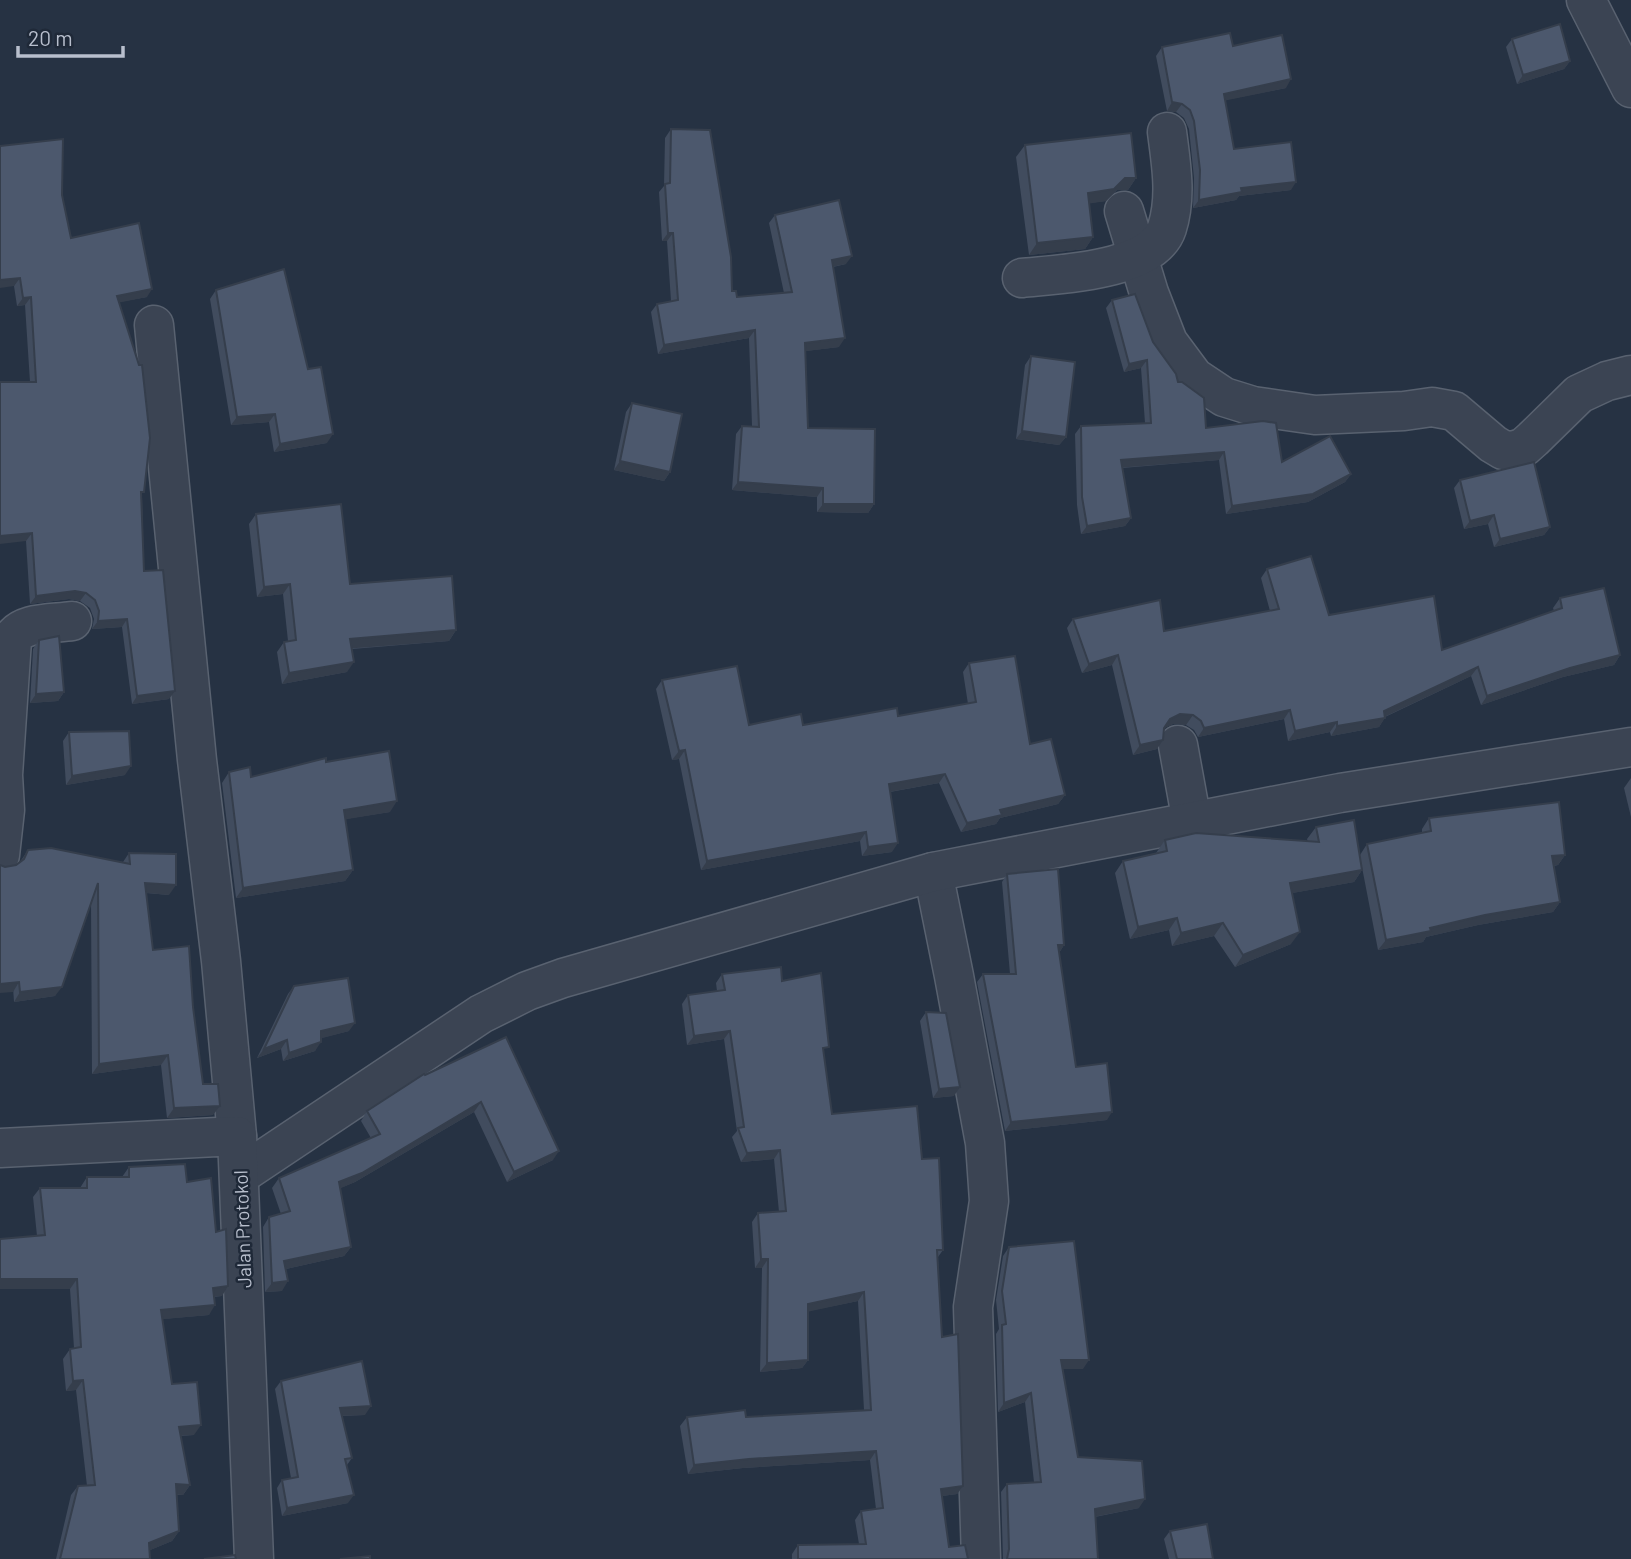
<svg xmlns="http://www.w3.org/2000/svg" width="1631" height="1559" font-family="Barlow,sans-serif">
  <rect width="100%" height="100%" fill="#263243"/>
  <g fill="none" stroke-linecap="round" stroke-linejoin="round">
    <defs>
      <g id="minor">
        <polyline points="1586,0 1631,88"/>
        <polyline points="1124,211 1149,293 1168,342 1194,377 1224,397 1253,406 1315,415 1404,411 1432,407 1454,411 1493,444 1503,450 1513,451 1524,447 1533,439 1579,394 1607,381 1631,375"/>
        <path d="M1022 278C1060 274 1153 271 1167 228 1177 197 1171 163 1167 132"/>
        <polyline points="154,325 197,760 221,961 237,1136"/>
        <polyline points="1178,745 1192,822"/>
        <path d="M0 855 5 810 3 775 12 640C20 621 54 624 72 621"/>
        <polyline points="933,872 954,976 985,1143 989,1201 973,1307 981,1559"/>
        <polyline points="240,1175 481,1014 527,991 563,978 933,872 1340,793 1631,747"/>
      </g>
      <polyline id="tertiary" points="0,1148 237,1136 254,1559"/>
    </defs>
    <use href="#minor" stroke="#596270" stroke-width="41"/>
    <use href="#tertiary" stroke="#596270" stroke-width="41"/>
    <use href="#minor" stroke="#3b4453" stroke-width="38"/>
    <use href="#tertiary" stroke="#3b4453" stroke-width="38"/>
  </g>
  <g fill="#414c5e">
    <polygon points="1512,39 1570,61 1564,69 1517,84 1506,47"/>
    <polygon points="1233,46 1286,88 1225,100 1234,149 1291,190 1239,196 1236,200 1193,208 1194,178 1189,129 1184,118 1176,112 1167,111 1156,56 1162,47"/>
    <polygon points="671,129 732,291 737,297 784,293 769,223 775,215 846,264 833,267 839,347 805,351 808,428 874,504 868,513 817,512 817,497 732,490 736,434 742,426 752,426 749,338 658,354 651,312 657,304 671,301 667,241 662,241 659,192 664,186 665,138"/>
    <polygon points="1025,145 1136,178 1128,190 1117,190 1106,201 1089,203 1093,237 1085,249 1029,255 1016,157"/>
    <polygon points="62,195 71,238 147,297 119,302 142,496 144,571 169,699 132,704 122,627 92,629 94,619 90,608 80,601 69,599 30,604 26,541 30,382 25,305 17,306 14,286"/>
    <polygon points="216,290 308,369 327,443 274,452 269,422 231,425 210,299"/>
    <polygon points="1112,300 1153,342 1206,428 1282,462 1351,474 1345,482 1308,502 1226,514 1219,460 1122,468 1131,518 1125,526 1081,534 1077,505 1075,434 1081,426 1145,423 1141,368 1124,372 1106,308"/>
    <polygon points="1031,356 1066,437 1059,445 1016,439 1025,365"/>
    <polygon points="632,403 670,472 664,481 614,470 626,412"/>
    <polygon points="1460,480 1550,527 1544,535 1494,547 1488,524 1464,529 1454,488"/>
    <polygon points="256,514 350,584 456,630 449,641 352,649 347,672 282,684 277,652 284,642 288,641 283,594 257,597 249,524"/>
    <polygon points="1267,569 1329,615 1442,650 1554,611 1553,608 1560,598 1620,655 1614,665 1563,677 1481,705 1471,676 1385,717 1379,727 1331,736 1330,732 1288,741 1284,719 1198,737 1194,730 1186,725 1173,724 1164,728 1157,749 1133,755 1112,665 1082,673 1067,628 1073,619 1164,631 1270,611 1261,578"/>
    <polygon points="39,640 64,692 58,701 30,703 33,649"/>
    <polygon points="969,663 1030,744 1065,795 1058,804 1000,818 996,824 961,832 939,783 890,792 892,852 862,856 860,841 701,870 679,759 672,760 656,689 662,680 749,725 803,725 898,716 968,704 963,672"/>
    <polygon points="69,732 125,775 66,785 63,741"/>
    <polygon points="326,762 390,812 345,819 353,870 345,881 236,898 222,783 229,772 251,777"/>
    <polygon points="1631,778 1631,817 1624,788"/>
    <polygon points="1429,818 1565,855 1558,865 1554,866 1560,902 1553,912 1478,925 1426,937 1423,942 1378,950 1360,857 1362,870 1354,882 1292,893 1291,944 1235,967 1214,936 1172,946 1169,930 1130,939 1115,873 1123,861 1156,853 1165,840 1308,842 1307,839 1316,827 1360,855 1367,844 1422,833 1422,829"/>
    <polygon points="28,850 123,862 129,853 169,895 146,893 153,950 193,1007 203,1084 213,1115 167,1118 161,1065 92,1074 91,902 55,996 14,1002 5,867 16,865 20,862"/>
    <polygon points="1007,874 1064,945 1059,953 1076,1067 1107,1120 1005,1131 977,982 983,974 1010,974 1002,882"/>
    <polygon points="722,974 782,981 824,1055 832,1114 922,1159 943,1250 938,1257 942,1337 963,1486 957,1494 942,1496 949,1547 968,1559 792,1559 792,1554 798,1545 859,1544 855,1520 861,1511 876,1509 870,1460 743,1468 688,1474 680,1426 687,1417 746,1417 864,1410 858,1301 808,1311 808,1360 802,1368 760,1372 762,1268 755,1268 752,1222 758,1213 779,1212 774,1159 741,1162 732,1137 737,1131 724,1039 687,1045 682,1004 688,995 717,991 716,983"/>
    <polygon points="294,986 349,1031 321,1038 315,1051 283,1061 281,1049 257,1058 288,994"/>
    <polygon points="926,1012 954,1096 933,1098 920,1021"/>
    <polygon points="506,1037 553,1160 507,1182 474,1112 355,1182 340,1188 351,1247 344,1256 286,1269 282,1291 265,1292 263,1227 269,1217 281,1214 272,1188 279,1178 371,1138 361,1121 367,1111 425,1075"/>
    <polygon points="129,1167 187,1182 222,1296 214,1297 209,1315 162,1319 172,1384 194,1435 181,1436 190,1485 183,1495 176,1495 179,1531 172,1541 150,1550 150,1559 56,1559 71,1495 78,1486 87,1486 76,1390 66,1391 63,1359 70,1349 74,1348 70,1289 0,1289 0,1239 37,1236 33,1197 40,1188 80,1188 87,1177 122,1177"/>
    <polygon points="1009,1247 1083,1369 1063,1369 1078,1457 1139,1508 1095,1517 1098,1559 1003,1559 1001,1492 1007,1484 1034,1482 1025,1402 998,1412 996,1334 999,1329 996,1300 1003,1256"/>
    <polygon points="281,1381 365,1415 342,1416 352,1458 347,1465 348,1503 282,1516 277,1488 282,1480 291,1478 275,1389"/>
    <polygon points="1170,1531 1213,1559 1169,1559 1164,1539"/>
  </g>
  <g fill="#353e4c">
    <polygon points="1570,61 1564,69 1517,84 1523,75"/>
    <polygon points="1291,79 1286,88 1218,102 1224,94"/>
    <polygon points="1172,102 1182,104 1176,112 1167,111"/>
    <polygon points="1125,178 1136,178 1128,190 1117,190 1106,201 1080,205 1088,193"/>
    <polygon points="1296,182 1291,190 1239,196 1236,200 1193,208 1199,200 1241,188"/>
    <polygon points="668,233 673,233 667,241 662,241"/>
    <polygon points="1093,237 1085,249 1029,255 1037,243"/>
    <polygon points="852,256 846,264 826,268 832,260"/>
    <polygon points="20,278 14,286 0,288 0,280"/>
    <polygon points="152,289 147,297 112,304 117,296"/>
    <polygon points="31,297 25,305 17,306 23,298"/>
    <polygon points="755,330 749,338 658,354 664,345"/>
    <polygon points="845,338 839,347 799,352 805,343"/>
    <polygon points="1147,360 1141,368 1124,372 1129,364"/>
    <polygon points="275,414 269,422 231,425 237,417"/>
    <polygon points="1022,431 1066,437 1059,445 1016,439"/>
    <polygon points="333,434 327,443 274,452 280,444"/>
    <polygon points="1224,452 1219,460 1115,468 1121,460"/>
    <polygon points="620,461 670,472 664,481 614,470"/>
    <polygon points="1351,474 1345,482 1308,502 1226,514 1232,506"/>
    <polygon points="738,482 823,488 817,497 732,490"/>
    <polygon points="823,504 874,504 868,513 817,512"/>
    <polygon points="1494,515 1488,524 1464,529 1470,521"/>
    <polygon points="1131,518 1125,526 1081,534 1087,526"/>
    <polygon points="1550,527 1544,535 1494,547 1500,539"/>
    <polygon points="32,533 26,541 0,544 0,536"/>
    <polygon points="290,584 283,594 257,597 264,587"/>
    <polygon points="75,591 86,593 80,601 69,599 30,604 36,596"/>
    <polygon points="127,619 122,627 92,629 98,621"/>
    <polygon points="456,630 449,641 343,649 350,639"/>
    <polygon points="1118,655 1112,665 1082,673 1089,664"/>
    <polygon points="1620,655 1614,665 1563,677 1481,705 1487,696 1570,668"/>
    <polygon points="354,662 347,672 282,684 289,673"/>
    <polygon points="1478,667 1471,676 1382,718 1385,718 1379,727 1331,736 1337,726 1384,711"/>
    <polygon points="175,691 169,699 132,704 137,696"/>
    <polygon points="64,692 58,701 30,703 36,694"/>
    <polygon points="1290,710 1284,719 1198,737 1204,728"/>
    <polygon points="1180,714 1193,715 1186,725 1173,724 1163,729 1170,719"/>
    <polygon points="1337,722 1330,732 1288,741 1295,731"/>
    <polygon points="1163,740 1157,749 1133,755 1140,745"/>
    <polygon points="685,750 679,759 672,760 679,751"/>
    <polygon points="131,766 125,775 66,785 72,776"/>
    <polygon points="945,774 939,783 883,793 889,784"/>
    <polygon points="1065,795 1058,804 1000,818 996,824 961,832 967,823 1000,810"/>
    <polygon points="397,801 390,812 336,821 344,810"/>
    <polygon points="866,832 860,841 701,870 707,861"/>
    <polygon points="898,843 892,852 862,856 868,847"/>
    <polygon points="1565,855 1558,865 1545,867 1552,856"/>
    <polygon points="353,870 345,881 236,898 243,888"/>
    <polygon points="1362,870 1354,882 1282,895 1290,883"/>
    <polygon points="145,883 176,885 169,895 138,892"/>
    <polygon points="1560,902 1553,912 1478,925 1426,937 1423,942 1378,950 1386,940 1430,928 1485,915"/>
    <polygon points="1177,918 1169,930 1130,939 1138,927"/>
    <polygon points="1223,923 1214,936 1172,946 1181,933"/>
    <polygon points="1300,932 1291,944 1235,967 1243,955"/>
    <polygon points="1058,945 1064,945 1059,953"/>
    <polygon points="19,982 13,992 0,993 0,984"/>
    <polygon points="62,987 55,996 14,1002 20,992"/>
    <polygon points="355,1023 349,1031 315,1040 321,1031"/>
    <polygon points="730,1031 724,1039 687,1045 694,1036"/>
    <polygon points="287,1040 281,1049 257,1058 264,1049"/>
    <polygon points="321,1042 315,1051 283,1061 289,1053"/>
    <polygon points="168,1055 161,1065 92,1074 99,1064"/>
    <polygon points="960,1087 954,1096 933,1098 939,1089"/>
    <polygon points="481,1102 474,1112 355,1182 332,1192 339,1182"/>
    <polygon points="220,1106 213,1115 167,1118 174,1108"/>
    <polygon points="1112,1112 1107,1120 1005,1131 1011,1122"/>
    <polygon points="780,1150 774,1159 741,1162 747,1153"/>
    <polygon points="559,1151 553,1160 507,1182 514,1172"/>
    <polygon points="351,1247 344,1256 277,1271 284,1261"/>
    <polygon points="761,1259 768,1259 762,1268 755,1268"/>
    <polygon points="0,1279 77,1279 70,1289 0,1289"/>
    <polygon points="288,1281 282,1291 265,1292 272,1283"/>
    <polygon points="228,1286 222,1296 207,1297 213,1288"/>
    <polygon points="864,1292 858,1301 802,1313 808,1304"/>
    <polygon points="215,1305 209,1315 154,1320 161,1310"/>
    <polygon points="808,1360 802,1368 760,1372 767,1363"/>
    <polygon points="1061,1360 1089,1360 1083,1369 1055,1369"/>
    <polygon points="83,1380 76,1390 66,1391 73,1381"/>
    <polygon points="1031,1393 1025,1402 998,1412 1004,1403"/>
    <polygon points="371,1406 365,1415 335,1416 340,1408"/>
    <polygon points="201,1425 194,1435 172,1436 179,1427"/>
    <polygon points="876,1451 870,1460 743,1468 688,1474 694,1465 749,1459"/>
    <polygon points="176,1484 190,1485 183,1495 169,1494"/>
    <polygon points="963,1486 957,1494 935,1497 941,1489"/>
    <polygon points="354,1495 348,1503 282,1516 287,1508"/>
    <polygon points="1145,1499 1139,1508 1088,1518 1095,1509"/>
    <polygon points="179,1531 172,1541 143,1553 149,1543"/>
  </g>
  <g fill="#4c586d" stroke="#353e4c" stroke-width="2">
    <polygon points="1560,24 1570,61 1523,75 1512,39"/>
    <polygon points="1230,33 1233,46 1282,35 1291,79 1224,94 1234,149 1291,142 1296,182 1241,188 1242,192 1199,200 1200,170 1194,121 1190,110 1182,104 1172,102 1162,47"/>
    <polygon points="671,129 710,130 731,257 732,291 736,291 737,297 792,292 775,215 839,200 852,256 832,260 845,338 805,343 808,428 875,429 874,504 823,504 823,488 738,482 742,426 759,427 755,330 664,345 657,304 678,300 673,233 668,233 665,184 670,183"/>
    <polygon points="1131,133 1136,178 1125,178 1114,189 1088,193 1093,237 1037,243 1025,145"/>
    <polygon points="63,139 62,195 71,238 139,223 152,289 117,296 139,365 142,365 150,438 144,492 141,492 144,571 163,570 175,691 137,696 127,619 98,621 99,611 95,600 86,593 75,591 36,596 32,533 0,536 0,382 36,382 31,297 23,298 20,278 0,280 0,146"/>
    <polygon points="284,269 308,369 321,367 333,434 280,444 275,414 237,417 216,290"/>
    <polygon points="1135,294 1153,342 1176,374 1178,382 1182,382 1204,398 1206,428 1263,421 1276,423 1282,462 1330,436 1351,474 1313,494 1232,506 1224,452 1121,460 1131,518 1087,526 1082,497 1081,426 1151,423 1147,360 1129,364 1112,300"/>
    <polygon points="1031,356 1075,362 1066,437 1022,431"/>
    <polygon points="632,403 682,414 670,472 620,461"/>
    <polygon points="1534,462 1550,527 1500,539 1494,515 1470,521 1460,480"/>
    <polygon points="341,504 350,584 452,576 456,630 350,639 354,662 289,673 284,642 296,640 290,584 264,587 256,514"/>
    <polygon points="1311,556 1329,615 1434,596 1442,650 1562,608 1560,598 1604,588 1620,655 1570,668 1487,696 1478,667 1384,711 1385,718 1337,726 1337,722 1295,731 1290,710 1204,728 1201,721 1193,715 1180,714 1170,719 1164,728 1163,740 1140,745 1118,655 1089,664 1073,619 1160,600 1164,631 1279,609 1267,569"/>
    <polygon points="59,636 64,692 36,694 39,640"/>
    <polygon points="1015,656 1030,744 1051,739 1065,795 1000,810 1002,815 967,823 945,774 889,784 898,843 868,847 866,832 707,861 685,750 679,751 662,680 737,666 749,725 801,714 803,725 897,708 898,716 976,702 969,663"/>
    <polygon points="129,731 131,766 72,776 69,732"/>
    <polygon points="389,751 397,801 344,810 353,870 243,888 229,772 250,767 251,777 326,758 326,762"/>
    <polygon points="1559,802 1565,855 1552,856 1560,902 1485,915 1430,928 1431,931 1386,940 1367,844 1431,831 1429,818"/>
    <polygon points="1354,820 1362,870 1290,883 1300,932 1243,955 1223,923 1181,933 1177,918 1138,927 1123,861 1167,851 1165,840 1196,833 1319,842 1316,827"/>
    <polygon points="51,848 130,864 129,853 176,854 176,885 145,883 153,950 189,946 193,1007 203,1084 218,1084 220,1106 174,1108 168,1055 99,1064 98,883 62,987 20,992 19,982 0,984 0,865 5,867 16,865 24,859 28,850"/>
    <polygon points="1058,869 1064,945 1058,945 1076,1067 1107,1063 1112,1112 1011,1122 983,974 1016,974 1007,874"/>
    <polygon points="781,967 782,981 821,973 829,1047 823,1048 832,1114 917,1106 922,1159 939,1158 943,1250 937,1250 942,1337 958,1334 963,1486 941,1489 949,1547 965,1545 968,1559 798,1559 798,1545 866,1544 861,1511 883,1508 876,1451 749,1459 694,1465 687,1417 745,1410 746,1417 871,1410 864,1292 808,1304 808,1360 767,1363 768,1259 761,1259 758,1213 786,1211 780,1150 747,1153 738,1128 744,1127 730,1031 694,1036 688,995 725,990 722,974"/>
    <polygon points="348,978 355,1023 321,1031 321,1042 289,1053 287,1040 264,1049 294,986"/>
    <polygon points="926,1012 946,1013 960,1087 939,1089"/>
    <polygon points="506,1037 559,1151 514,1172 481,1102 362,1173 339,1182 351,1247 284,1261 288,1281 272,1283 269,1217 290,1211 279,1178 380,1134 367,1111 424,1074 425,1075"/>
    <polygon points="185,1164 187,1182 211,1178 216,1232 226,1229 228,1286 213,1288 215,1305 161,1310 172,1384 197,1382 201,1425 179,1427 190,1485 176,1484 179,1531 149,1543 150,1559 60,1559 78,1486 95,1485 83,1380 73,1381 70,1349 81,1347 77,1279 0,1279 0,1239 45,1235 40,1188 87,1188 87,1177 129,1177 129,1167"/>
    <polygon points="1074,1241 1089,1360 1061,1360 1078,1457 1142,1461 1145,1499 1095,1509 1098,1559 1007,1559 1009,1549 1007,1484 1041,1482 1031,1393 1004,1403 1002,1325 1006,1324 1002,1291 1009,1247"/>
    <polygon points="362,1361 371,1406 340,1408 352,1458 345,1459 354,1495 287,1508 282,1480 298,1477 281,1381"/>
    <polygon points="1207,1524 1213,1559 1177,1559 1170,1531"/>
    <polygon points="235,1555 236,1559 204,1559"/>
    <polygon points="370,1556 370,1559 340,1559"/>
  </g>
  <g text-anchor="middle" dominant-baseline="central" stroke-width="5" stroke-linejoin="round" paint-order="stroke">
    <g font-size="19" fill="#b8bfcd" stroke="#1f2938">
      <text transform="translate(242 1229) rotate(-92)">Jalan Protokol</text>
    </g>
  </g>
  <path d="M18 46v10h105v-10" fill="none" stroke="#b8bfcd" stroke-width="3.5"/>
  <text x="28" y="46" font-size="21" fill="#b8bfcd" stroke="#1f2938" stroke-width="5" paint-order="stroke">20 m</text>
</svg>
